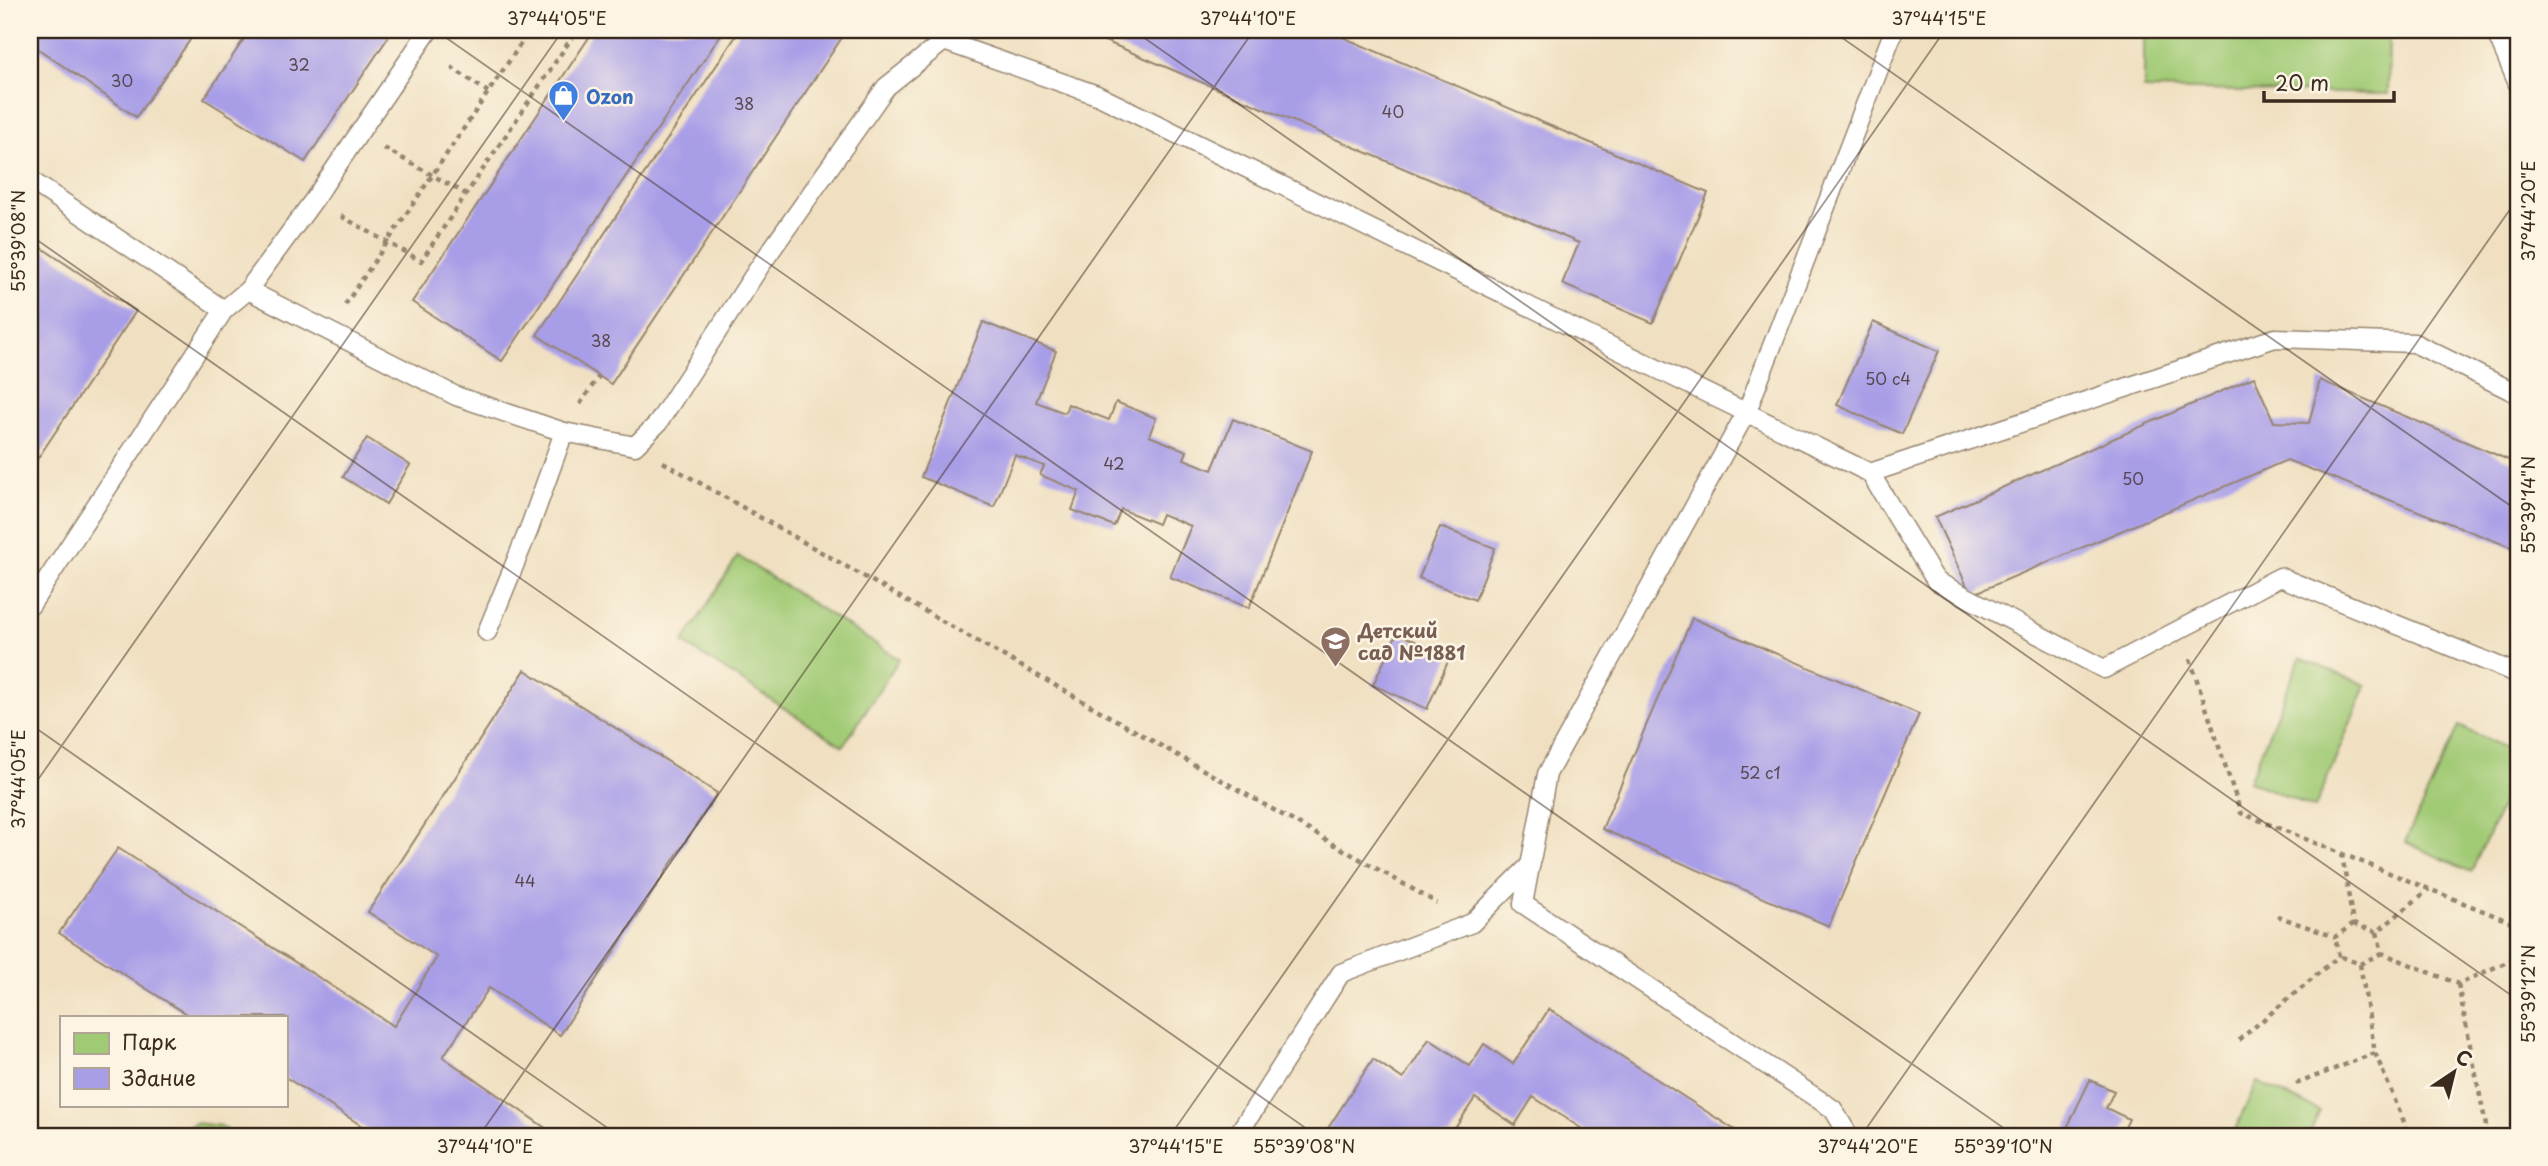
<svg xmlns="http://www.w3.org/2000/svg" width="2548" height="1166" font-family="'Playpen Sans',sans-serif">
  <rect width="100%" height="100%" fill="#fcf5e5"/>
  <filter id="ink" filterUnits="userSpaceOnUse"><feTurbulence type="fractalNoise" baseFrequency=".0143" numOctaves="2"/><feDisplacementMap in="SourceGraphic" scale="14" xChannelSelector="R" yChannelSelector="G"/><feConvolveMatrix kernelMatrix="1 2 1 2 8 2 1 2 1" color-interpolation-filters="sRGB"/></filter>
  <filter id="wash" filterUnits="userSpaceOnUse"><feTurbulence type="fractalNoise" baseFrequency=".00686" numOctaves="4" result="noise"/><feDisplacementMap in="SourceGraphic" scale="28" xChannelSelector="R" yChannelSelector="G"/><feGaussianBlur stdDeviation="1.57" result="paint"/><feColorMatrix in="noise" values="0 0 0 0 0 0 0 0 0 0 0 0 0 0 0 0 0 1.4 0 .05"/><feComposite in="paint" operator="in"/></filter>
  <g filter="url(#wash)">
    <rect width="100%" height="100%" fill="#f0e0c1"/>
    <g fill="#a1ca75" stroke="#6e7a4a" stroke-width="2">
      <polygon points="2144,30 2389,30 2388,94 2144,89"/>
      <polygon points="738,556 899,659 843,746 683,643"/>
      <polygon points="2300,658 2366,685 2315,808 2249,781"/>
      <polygon points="2459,726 2518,754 2518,771 2471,872 2405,842"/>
      <polygon points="2257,1082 2320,1111 2309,1136 2232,1136"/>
      <polygon points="195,1123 221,1126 236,1136 172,1136"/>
    </g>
    <g id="blocks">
      <g fill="#a89de7">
        <polygon points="30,30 197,30 136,117 30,43"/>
        <polygon points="250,30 393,30 305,162 204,99"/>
        <polygon points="594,30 724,30 502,361 412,302"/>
        <polygon points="740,30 847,30 611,384 537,335"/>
        <polygon points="1079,30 1326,30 1708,193 1653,323 1562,284 1579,243"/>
        <polygon points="30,240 136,311 30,470 30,341 32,338 30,337"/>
        <polygon points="983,322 1056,351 1036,402 1065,413 1068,404 1109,420 1116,402 1156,418 1149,436 1187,451 1184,459 1212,470 1233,419 1312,451 1249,608 1170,577 1191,526 1162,514 1158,524 1121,509 1114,526 1072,510 1079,491 1040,475 1044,466 1015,455 994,507 921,477"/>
        <polygon points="1873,322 1939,351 1902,434 1837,405"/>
        <polygon points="2254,377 2274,422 2309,423 2320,380 2518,464 2518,550 2287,460 1971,595 1935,517"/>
        <polygon points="367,438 410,465 386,504 343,477"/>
        <polygon points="1440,527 1495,548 1475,600 1419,578"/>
        <polygon points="1692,618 1919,714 1829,926 1602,829"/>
        <polygon points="1397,633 1450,657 1427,709 1373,685"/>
        <polygon points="525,670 717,793 560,1035 489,988 443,1057 557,1136 378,1136 285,1077 285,1017 191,1017 59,933 118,848 394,1026 437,957 368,912"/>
        <polygon points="1549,1009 1744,1136 1593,1136 1533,1097 1515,1125 1475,1098 1450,1136 1323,1136 1373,1059 1403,1079 1429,1039 1470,1066 1484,1044 1513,1064"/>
        <polygon points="2090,1080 2114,1091 2106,1108 2129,1119 2121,1136 2073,1136 2065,1132"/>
      </g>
    </g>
  </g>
  <g filter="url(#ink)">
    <use href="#blocks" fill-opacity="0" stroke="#968570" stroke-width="2"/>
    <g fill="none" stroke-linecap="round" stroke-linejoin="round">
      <defs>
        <g id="service">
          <polyline points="2498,30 2498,37 2518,84"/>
          <polyline points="30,180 224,310"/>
          <polyline points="248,290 456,396 564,432 635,446 658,423 760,266 886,87 944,41 1097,95 1870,473 2275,338 2414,343 2518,394"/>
          <polyline points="1870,473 1936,581 2104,669 2280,577 2518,674"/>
          <polyline points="30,606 224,310 248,290 313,201 429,30"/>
          <polyline points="487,632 529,529 564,432"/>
          <polyline points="1237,1136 1341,973 1472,923 1531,864"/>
          <polyline points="1849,1136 1833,1109 1523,904 1547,774 1747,411 1894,30"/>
        </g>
      </defs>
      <use href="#service" stroke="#968570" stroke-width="21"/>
      <g stroke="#968570" stroke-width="4.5" stroke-dasharray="5 5" stroke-linecap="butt">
        <polyline points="451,67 488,92"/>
        <polyline points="384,148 466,194"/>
        <polyline points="341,216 421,261 577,30"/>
        <polyline points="345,305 530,30"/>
        <polyline points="580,404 599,376"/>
        <polyline points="663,462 1437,903"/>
        <polyline points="2190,659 2241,813 2518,925"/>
        <polyline points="2277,916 2335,937 2353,924 2342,854"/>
        <polyline points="2353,924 2377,932 2429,889"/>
        <polyline points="2377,932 2382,953 2458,984 2518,957"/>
        <polyline points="2360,964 2382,953"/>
        <polyline points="2458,984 2488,1136"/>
        <polyline points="2239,1040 2339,956 2335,937"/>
        <polyline points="2375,1053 2410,1136"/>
        <polyline points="2296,1084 2375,1053 2360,964 2339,956"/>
      </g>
      <use href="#service" stroke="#fff" stroke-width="18"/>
    </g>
  </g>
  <path fill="none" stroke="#3b2a1e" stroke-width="2" stroke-opacity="0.45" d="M435 30 2015 1136M1133 30 2518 1000M1831 30 2518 511M30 235 1317 1136M30 724 619 1136M30 791 563 30M479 1136 1254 30M1170 1136 1945 30M1861 1136 2518 198"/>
  <defs>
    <symbol id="shop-pin" viewBox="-11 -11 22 30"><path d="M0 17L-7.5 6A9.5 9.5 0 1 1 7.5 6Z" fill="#3f7fe0" stroke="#fcf5e5"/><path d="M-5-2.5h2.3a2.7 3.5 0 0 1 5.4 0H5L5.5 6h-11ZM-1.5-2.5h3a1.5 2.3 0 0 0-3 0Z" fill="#fff"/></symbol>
    <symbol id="school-pin" viewBox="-11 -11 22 30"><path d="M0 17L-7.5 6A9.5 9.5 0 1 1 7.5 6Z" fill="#8d6e63" stroke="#fcf5e5"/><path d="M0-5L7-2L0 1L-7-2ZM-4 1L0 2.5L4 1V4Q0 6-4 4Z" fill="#fff"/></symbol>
  </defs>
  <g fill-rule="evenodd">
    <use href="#shop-pin" x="546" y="78" width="35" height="47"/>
    <use href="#school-pin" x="1318" y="624" width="35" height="47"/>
  </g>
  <g text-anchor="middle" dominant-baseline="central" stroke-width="5" stroke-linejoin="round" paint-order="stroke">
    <g font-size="16" fill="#564750">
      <text x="299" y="64">32</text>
      <text x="122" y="80">30</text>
      <text x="744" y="103">38</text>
      <text x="1393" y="111">40</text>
      <text x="601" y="340">38</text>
      <text x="1888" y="378">50 с4</text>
      <text x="1114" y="463">42</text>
      <text x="2133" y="478">50</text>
      <text x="1760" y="772">52 с1</text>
      <text x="525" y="880">44</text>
    </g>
    <g font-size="19" font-weight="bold" fill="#366cbe" stroke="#fcf5e5" text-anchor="start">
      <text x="586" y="96">Ozon</text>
    </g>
    <g font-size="19" font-weight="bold" fill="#785e54" stroke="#fcf5e5" text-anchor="start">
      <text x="1358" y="630">Детский<tspan x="1358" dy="22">сад №1881</tspan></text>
    </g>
  </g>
  <rect width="2548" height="1166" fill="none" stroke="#fcf5e5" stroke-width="77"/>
  <rect x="60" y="1016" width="228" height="91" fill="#fcf5e5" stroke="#afa495" stroke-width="2"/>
  <rect x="74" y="1033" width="35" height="21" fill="#a1ca75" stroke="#afa495" stroke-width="2"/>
  <text x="122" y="1050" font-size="21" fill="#3b2a1e">Парк</text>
  <rect x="74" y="1068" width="35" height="21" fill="#a89de7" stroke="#afa495" stroke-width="2"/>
  <text x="122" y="1086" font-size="21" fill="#3b2a1e">Здание</text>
  <g transform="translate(2454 1072) rotate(35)" stroke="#fcf5e5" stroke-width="5" paint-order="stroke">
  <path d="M0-5L12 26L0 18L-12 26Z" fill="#3b2a1e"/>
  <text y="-10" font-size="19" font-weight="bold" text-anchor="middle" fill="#3b2a1e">С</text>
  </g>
  <path d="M2264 91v10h130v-10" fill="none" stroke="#3b2a1e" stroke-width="3.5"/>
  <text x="2275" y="91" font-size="21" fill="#3b2a1e" stroke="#fcf5e5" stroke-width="5" paint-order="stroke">20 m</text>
  <rect x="38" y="38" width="2472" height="1090" fill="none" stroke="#3b2a1e" stroke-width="2.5"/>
  <g font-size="18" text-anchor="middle" fill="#3b2a1e">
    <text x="557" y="25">37°44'05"E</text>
    <text x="1248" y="25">37°44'10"E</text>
    <text x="1939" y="25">37°44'15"E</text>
    <text transform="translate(2529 211) rotate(-90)" y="6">37°44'20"E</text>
    <text transform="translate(19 241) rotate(-90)" y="6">55°39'08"N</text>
    <text transform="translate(2529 505) rotate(-90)" y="6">55°39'14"N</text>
    <text transform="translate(19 779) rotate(-90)" y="6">37°44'05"E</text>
    <text transform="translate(2529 994) rotate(-90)" y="6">55°39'12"N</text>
    <text x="485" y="1153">37°44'10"E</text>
    <text x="1176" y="1153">37°44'15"E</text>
    <text x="1304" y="1153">55°39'08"N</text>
    <text x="1868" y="1153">37°44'20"E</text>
    <text x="2003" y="1153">55°39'10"N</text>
  </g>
</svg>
